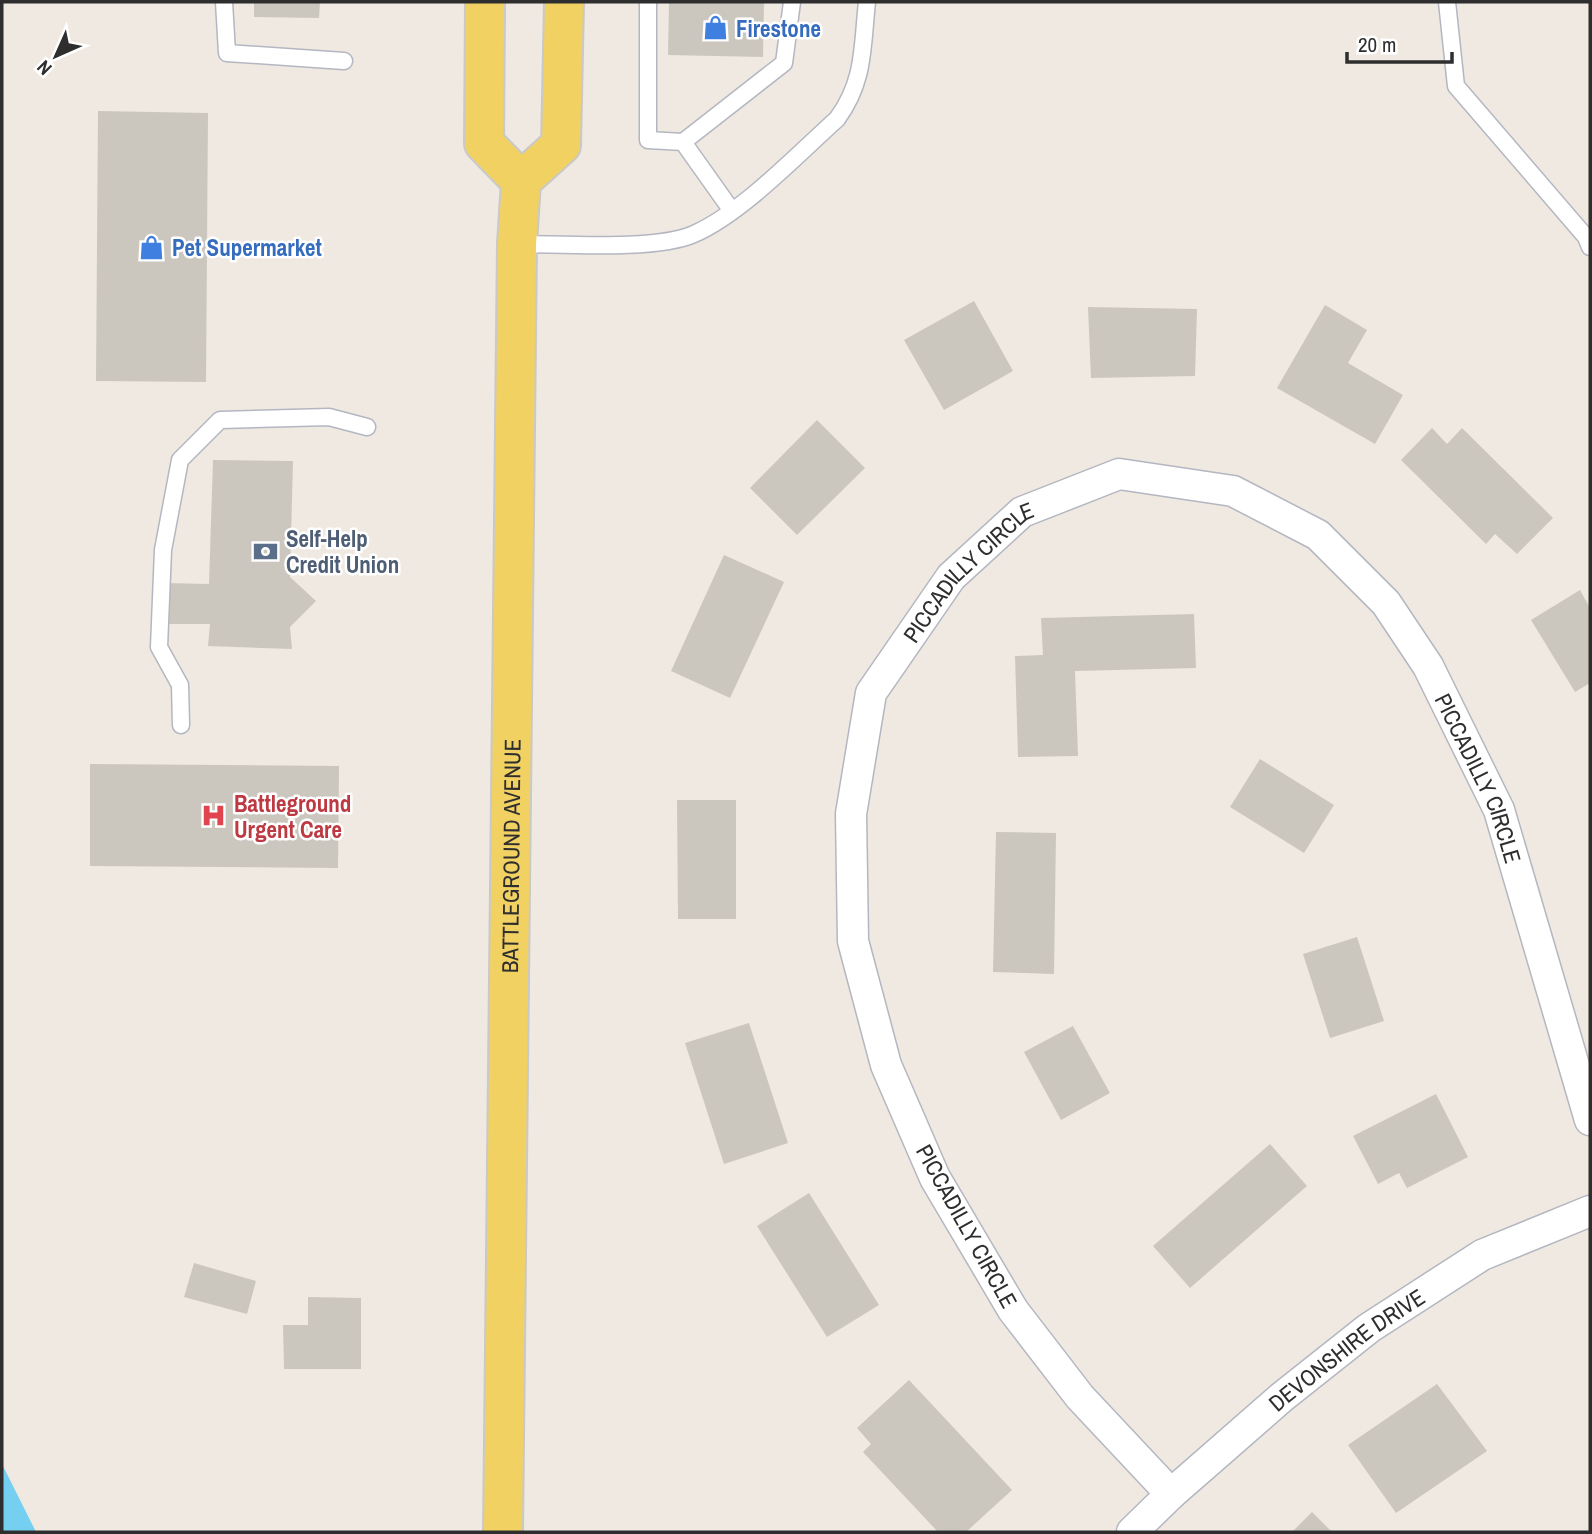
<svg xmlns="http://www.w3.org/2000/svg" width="1592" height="1534" font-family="'Archivo Narrow',sans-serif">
  <rect width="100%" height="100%" fill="#efe9e1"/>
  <polygon fill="#75cff0" points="2,1464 36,1532 2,1532"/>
  <g fill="#cbc7bf">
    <polygon points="254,2 320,2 319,18 254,17"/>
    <polygon points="669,2 764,2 763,57 668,55"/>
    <polygon points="98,111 208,113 206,382 96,381"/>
    <polygon points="974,301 1013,371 944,410 904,340"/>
    <polygon points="1325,305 1367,330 1348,363 1403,395 1375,444 1277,388"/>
    <polygon points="1088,307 1197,309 1195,376 1091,378"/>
    <polygon points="817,420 865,468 797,535 750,488"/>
    <polygon points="1432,428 1447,444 1462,428 1553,518 1517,554 1495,534 1486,544 1401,460"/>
    <polygon points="213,460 293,461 290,577 316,601 290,627 292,649 208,646 210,624 165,624 166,583 209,584"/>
    <polygon points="724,555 784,582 730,698 671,671"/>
    <polygon points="1580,590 1590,608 1590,683 1575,692 1531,620"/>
    <polygon points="1194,614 1196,668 1075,671 1078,756 1018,757 1015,656 1043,655 1041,618"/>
    <polygon points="1260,759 1334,805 1304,853 1230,807"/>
    <polygon points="90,764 339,766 338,868 90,866"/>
    <polygon points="677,800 736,800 736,919 678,919"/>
    <polygon points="996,832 1056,833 1054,974 993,972"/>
    <polygon points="1357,937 1384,1021 1330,1038 1303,954"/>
    <polygon points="749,1023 788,1143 724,1164 685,1043"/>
    <polygon points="1073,1026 1110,1093 1061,1120 1024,1052"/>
    <polygon points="1436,1094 1468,1157 1407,1188 1399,1173 1378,1184 1353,1136"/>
    <polygon points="1270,1144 1307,1186 1190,1288 1153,1246"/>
    <polygon points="809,1193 879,1305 827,1337 757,1226"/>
    <polygon points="194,1263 256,1281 247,1314 184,1297"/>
    <polygon points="308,1297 361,1298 361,1369 284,1369 283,1325 308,1325"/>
    <polygon points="909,1380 1012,1490 966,1532 938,1532 863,1452 871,1444 857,1428"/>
    <polygon points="1437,1384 1487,1451 1396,1513 1348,1445"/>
    <polygon points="1312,1512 1332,1532 1292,1532"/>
  </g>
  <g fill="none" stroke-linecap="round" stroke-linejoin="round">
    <defs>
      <g id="service">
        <polyline points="224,2 227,53 344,61"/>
        <polyline points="648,2 648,140 683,142"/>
        <polyline points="1447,2 1456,86 1586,237 1590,247"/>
        <polyline points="732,211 683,142 784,63 792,2"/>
        <path d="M517 244C562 244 656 251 694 234 742 213 798 154 837 119 865 81 862 47 867 2"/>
        <polyline points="181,725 180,685 159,647 163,550 180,460 220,420 329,417 367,427"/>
      </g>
      <g id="minor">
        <path id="s1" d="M1171 1494 1080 1397 1013 1310 935 1178 886 1065 853 941 851 814 871 693 951 577 1022 512 1119 474 1233 491 1318 535 1386 603 1428 666 1499 810 1590 1120"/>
        <path id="s2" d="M1132 1532 1171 1494 1282 1397 1369 1328 1482 1255 1590 1211"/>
      </g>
      <g id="primary">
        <polyline points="485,2 484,143 521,181"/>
        <path id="s3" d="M503 1532 517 244 521 181 561 145 564 2"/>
      </g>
    </defs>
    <use href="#service" stroke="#b4b7c1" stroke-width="19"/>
    <use href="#minor" stroke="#b4b7c1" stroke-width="33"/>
    <use href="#primary" stroke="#c9c9c9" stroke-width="42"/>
    <use href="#service" stroke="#fff" stroke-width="16"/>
    <use href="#minor" stroke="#fff" stroke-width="30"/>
    <use href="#primary" stroke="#f2d163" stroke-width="38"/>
  </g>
  <defs>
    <symbol id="shop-bare" viewBox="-9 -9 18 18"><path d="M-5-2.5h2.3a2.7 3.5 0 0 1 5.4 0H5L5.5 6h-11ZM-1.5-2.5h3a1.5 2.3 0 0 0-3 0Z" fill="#3f7fe0" stroke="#fff" stroke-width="2.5" paint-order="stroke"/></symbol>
    <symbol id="bank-bare" viewBox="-9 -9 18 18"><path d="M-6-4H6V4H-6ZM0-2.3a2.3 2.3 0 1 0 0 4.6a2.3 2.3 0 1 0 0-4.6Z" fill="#5c6f8a" stroke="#fff" stroke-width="2.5" paint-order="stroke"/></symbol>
    <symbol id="hospital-bare" viewBox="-9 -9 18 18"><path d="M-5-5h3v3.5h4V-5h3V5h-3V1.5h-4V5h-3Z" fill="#e0444e" stroke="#fff" stroke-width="2.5" paint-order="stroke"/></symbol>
  </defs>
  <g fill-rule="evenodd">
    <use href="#shop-bare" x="698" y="10" width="35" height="35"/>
    <use href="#shop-bare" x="134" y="230" width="35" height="35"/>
    <use href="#bank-bare" x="248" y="534" width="35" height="35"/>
    <use href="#hospital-bare" x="196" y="798" width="35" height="35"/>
  </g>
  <g text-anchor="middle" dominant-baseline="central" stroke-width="5" stroke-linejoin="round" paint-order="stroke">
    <g font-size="23" font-weight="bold" fill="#366cbe" stroke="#fff" text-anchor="start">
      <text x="736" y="28">Firestone</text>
      <text x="172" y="247">Pet Supermarket</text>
    </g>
    <g font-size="23" font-weight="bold" fill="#4e5e75" stroke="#fff" text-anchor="start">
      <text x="286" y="538">Self-Help<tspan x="286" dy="26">Credit Union</tspan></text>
    </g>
    <g font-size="23" fill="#2e2e2e" stroke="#fff">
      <text stroke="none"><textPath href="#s1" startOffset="1054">PICCADILLY CIRCLE</textPath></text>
      <text stroke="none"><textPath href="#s1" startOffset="1745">PICCADILLY CIRCLE</textPath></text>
      <text stroke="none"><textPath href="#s3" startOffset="676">BATTLEGROUND AVENUE</textPath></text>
      <text transform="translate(967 1226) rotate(61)">PICCADILLY CIRCLE</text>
      <text stroke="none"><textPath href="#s2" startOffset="282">DEVONSHIRE DRIVE</textPath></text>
    </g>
    <g font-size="23" font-weight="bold" fill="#be3a42" stroke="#fff" text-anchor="start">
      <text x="234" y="803">Battleground<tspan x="234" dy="26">Urgent Care</tspan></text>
    </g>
  </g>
  <rect width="1592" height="1534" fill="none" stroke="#2e2e2e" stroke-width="7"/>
  <g transform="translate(56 56) rotate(225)" stroke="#ffffff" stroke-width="5" paint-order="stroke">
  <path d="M0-5L12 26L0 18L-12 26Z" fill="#2e2e2e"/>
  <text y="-10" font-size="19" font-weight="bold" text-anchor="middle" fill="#2e2e2e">N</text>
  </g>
  <path d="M1347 52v10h105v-10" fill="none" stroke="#2e2e2e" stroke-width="3.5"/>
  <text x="1358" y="52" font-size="21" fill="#2e2e2e" stroke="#ffffff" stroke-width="5" paint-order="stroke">20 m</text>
</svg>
